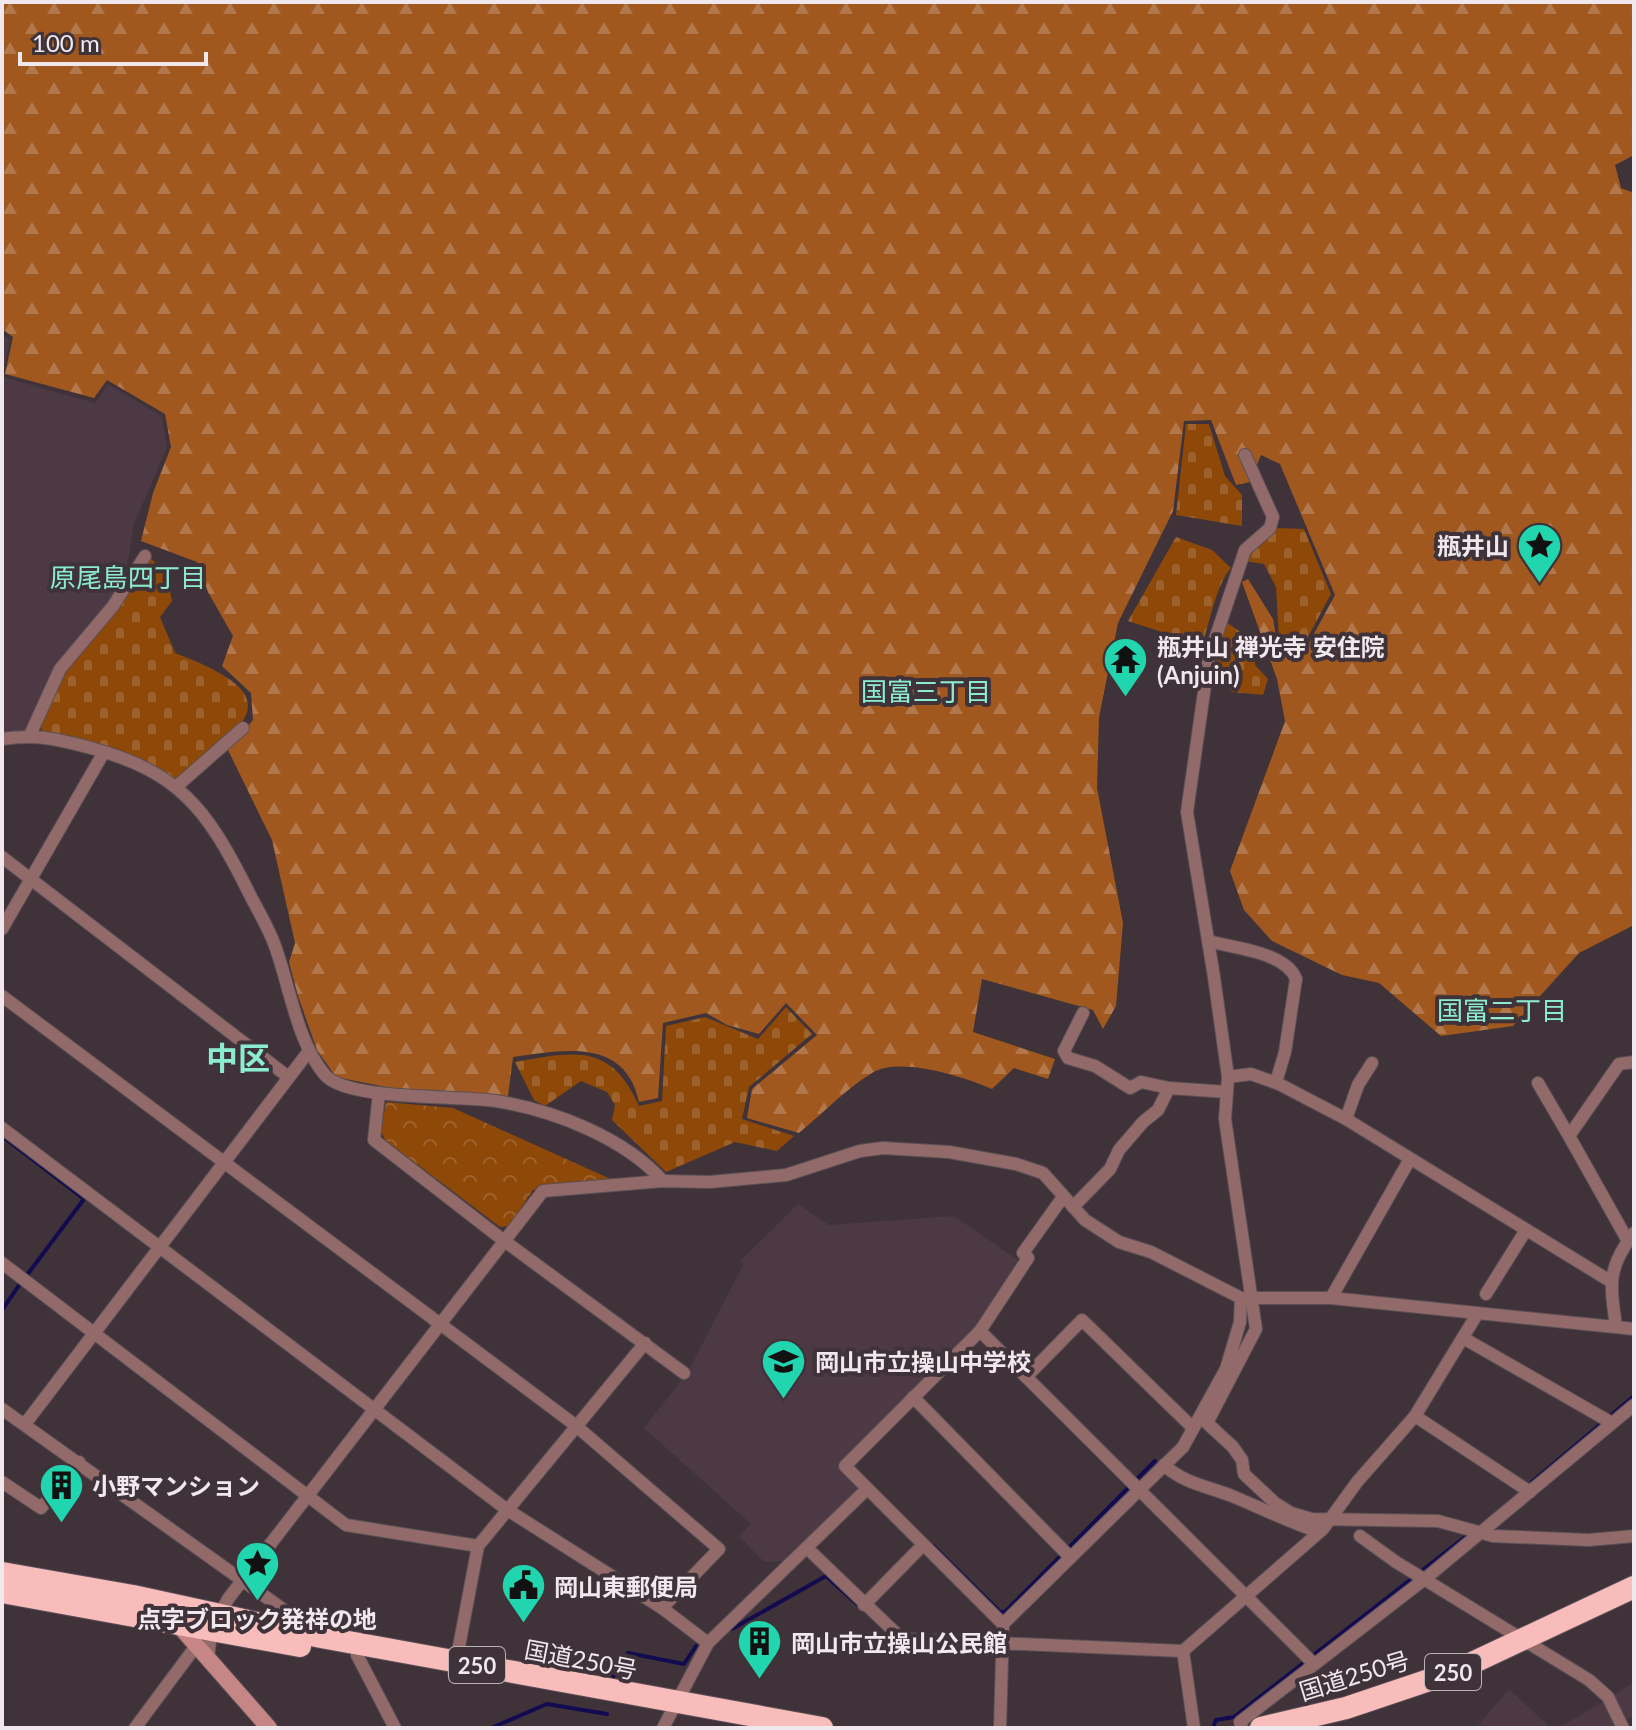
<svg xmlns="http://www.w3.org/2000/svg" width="1636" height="1730" font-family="Lato,'Noto Sans JP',sans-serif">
  <defs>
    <pattern id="forest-firs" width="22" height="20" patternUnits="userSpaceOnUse" patternTransform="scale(2)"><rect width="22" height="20" fill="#a0581f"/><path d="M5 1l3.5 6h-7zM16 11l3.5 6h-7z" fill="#b2784b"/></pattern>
    <pattern id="cemetery-stones" width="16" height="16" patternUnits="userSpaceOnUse" patternTransform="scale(2)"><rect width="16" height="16" fill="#8e4808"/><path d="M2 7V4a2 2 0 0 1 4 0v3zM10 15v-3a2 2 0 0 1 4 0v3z" fill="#9e622c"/></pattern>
    <pattern id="park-crowns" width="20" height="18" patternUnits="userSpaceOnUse" patternTransform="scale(2)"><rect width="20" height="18" fill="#8e4808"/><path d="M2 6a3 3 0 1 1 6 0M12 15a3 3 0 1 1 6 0" fill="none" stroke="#9e622c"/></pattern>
  </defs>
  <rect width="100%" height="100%" fill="#3f3339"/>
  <g fill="#4c3943">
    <polygon points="2,335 10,340 3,377 95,403 108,384 162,416 167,447 134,524 125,576 26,731 2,734"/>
    <polygon points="798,1204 829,1225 954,1216 1019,1261 976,1326 837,1466 857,1487 858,1494 789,1561 764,1562 739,1536 751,1524 644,1428 688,1372 743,1265 740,1261"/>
    <polygon points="1634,1682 1634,1717 1624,1720 1612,1696"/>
    <polygon points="1509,1689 1551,1728 1476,1728"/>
    <polygon points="1606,1700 1615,1726 1558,1728"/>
  </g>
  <path fill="url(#forest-firs)" d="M2 2H1634V155L1615 165 1621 188 1634 193V925L1579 953 1513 1026 1441 1036 1379 983 1342 975 1272 941 1244 910 1230 871 1285 721 1277 679 1242 582 1248 579 1273 619 1277 642 1303 654 1335 595 1280 464 1261 455 1250 482 1236 485 1211 420 1184 421 1173 511 1118 623 1099 717 1097 788 1123 923 1116 1006 1103 1029 1093 1010 982 979 973 1032 1055 1059 1048 1079 1014 1068 992 1089C964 1077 900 1056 872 1073 846 1089 823 1113 799 1133L747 1118 752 1089 817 1035 786 1003 759 1034 727 1025 706 1013 663 1023 658 1098 639 1102C625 1037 563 1050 513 1057L508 1096 391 1088 336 1077 317 1050 298 996 289 962 295 943 272 840 228 750 253 720 251 693 222 666 233 636 208 592 197 562 141 541 153 493 171 447 165 414 107 380 94 398 5 374 13 337 2 329Z"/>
  <g fill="url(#cemetery-stones)">
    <polygon points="1186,424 1209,424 1225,476 1242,495 1242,526 1176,515"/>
    <polygon points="1276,528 1304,529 1331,594 1301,650 1279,639 1276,587 1264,564 1244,561 1256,545"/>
    <path d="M1176 537 1212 550 1231 568C1216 585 1210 622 1202 645L1128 621Z"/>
    <path d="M150 557 167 576 172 601 160 617 175 653C294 698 247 722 178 782L141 760 43 733 39 722 60 674Z"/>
    <path d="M1224 621C1244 634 1256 640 1255 665L1268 679 1263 695 1232 692 1226 682 1208 679Z"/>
    <path d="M786 1007 812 1034 749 1087 742 1119 794 1136 777 1151 735 1142 666 1172 612 1120 615 1105 607 1092 581 1081 545 1106 534 1100 515 1062C576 1051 611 1043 639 1106L662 1101 666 1026 705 1017 758 1039Z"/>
  </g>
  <polygon fill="url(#park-crowns)" points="386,1102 453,1108 615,1181 533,1190 509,1226 500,1227 385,1140 381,1131"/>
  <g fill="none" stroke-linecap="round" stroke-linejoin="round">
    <g stroke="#130b50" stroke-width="4">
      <polyline points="2,1136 84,1199 27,1275"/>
      <polyline points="2,1310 20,1284"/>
      <polyline points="1138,1478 1155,1461"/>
      <polyline points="1532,1482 1634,1396"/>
      <polyline points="933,1546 1000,1612 1005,1612 1128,1488"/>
      <polyline points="732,1629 826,1576 857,1604"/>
      <polyline points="613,1677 628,1653 684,1664 696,1646"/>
      <polyline points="1214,1725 1216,1720 1234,1717 1469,1534"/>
      <polyline points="491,1728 547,1704 607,1714"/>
    </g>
    <defs>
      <g id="street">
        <polyline points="1245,455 1273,517 1270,528 1245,550 1209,657 1187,812 1214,977 1228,1077 1225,1119 1256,1329 1207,1423 1233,1447 1242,1460 1244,1474 1275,1503 1291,1513 1312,1519 1438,1521 1493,1536 1589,1540 1634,1536"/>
        <polyline points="30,735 60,669 113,606 145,556"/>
        <path d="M2 739C37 734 57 739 91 748 179 772 206 808 246 887 255 906 268 926 275 946 290 987 297 1042 325 1075 347 1101 460 1095 496 1101 555 1111 623 1137 663 1181"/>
        <polyline points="177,786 243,728"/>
        <polyline points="2,857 287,1076"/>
        <polyline points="2,929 104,752"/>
        <path d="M1208 941C1233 948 1286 952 1296 979L1285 1052 1276 1082"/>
        <polyline points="2,996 575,1425 719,1549 662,1608"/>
        <polyline points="1083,1013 1064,1051 1068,1058 1095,1066 1130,1088 1141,1082 1169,1088"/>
        <polyline points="1228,1077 1251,1074 1279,1084 1346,1119 1610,1281"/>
        <polyline points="1538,1083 1569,1136"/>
        <polyline points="379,1093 374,1140 503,1240 684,1373"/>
        <polyline points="1346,1119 1358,1085 1372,1063"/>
        <polyline points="2,1128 506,1509 662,1608 708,1643"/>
        <polyline points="1073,1207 1110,1169 1119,1150 1143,1122 1158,1110 1169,1088 1227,1092"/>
        <polyline points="1628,1241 1569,1136 1619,1064 1634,1062"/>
        <polyline points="2,1263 346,1525 478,1546"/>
        <polyline points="1486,1294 1526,1230"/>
        <polyline points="1331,1298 1410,1159"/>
        <path d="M1616 1326C1610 1284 1607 1268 1634 1233"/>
        <polyline points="980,1331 1314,1664"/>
        <polyline points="1465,1339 1612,1423"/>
        <polyline points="1026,1377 1082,1320 1193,1428"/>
        <polyline points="913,1397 1070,1557"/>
        <polyline points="2,1409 312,1630"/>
        <polyline points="1415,1416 1530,1492"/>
        <polyline points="25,1424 309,1051"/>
        <path d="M1164 1465C1185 1484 1207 1486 1232 1496 1261 1508 1289 1522 1319 1532"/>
        <polyline points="2,1482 41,1508 79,1462"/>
        <polyline points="1360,1536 1396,1562 1589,1680 1608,1697 1623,1728"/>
        <polyline points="808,1549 902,1639 1183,1651 1323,1529 1357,1482 1415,1416 1476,1316"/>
        <polyline points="864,1605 923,1545"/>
        <polyline points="1003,1624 845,1466 980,1331 1028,1258 1023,1253 1063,1197"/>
        <polyline points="1183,1651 1194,1728"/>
        <polyline points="357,1655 395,1728"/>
        <polyline points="208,1659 211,1631 228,1599 543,1191 663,1181 710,1182 786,1175 860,1151 883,1148 949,1152 1016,1164 1043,1173 1085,1220 1119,1242 1151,1252 1241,1298 1331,1298 1634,1329"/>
        <polyline points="454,1673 478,1546 645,1343"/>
        <polyline points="135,1728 196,1646"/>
        <polyline points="663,1728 708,1643 867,1489"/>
        <polyline points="1000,1728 1003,1624 1183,1447 1226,1369 1240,1322 1241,1298"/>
        <polyline points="1242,1728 1240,1722 1426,1578 1634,1405"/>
      </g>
      <polyline id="secondary" points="175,1621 269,1728"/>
      <g id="highway">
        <polyline points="2,1573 133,1596 321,1637 822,1728"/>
        <polyline points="2,1592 300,1646"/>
        <polyline points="1261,1728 1346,1708 1453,1672 1634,1587"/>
      </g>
    </defs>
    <use href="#street" stroke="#5b5056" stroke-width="14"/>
    <use href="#secondary" stroke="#5b5056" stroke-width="18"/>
    <use href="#highway" stroke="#5b5056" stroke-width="24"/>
    <use href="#street" stroke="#936a6a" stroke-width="12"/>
    <use href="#secondary" stroke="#c68685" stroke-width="16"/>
    <use href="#highway" stroke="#f8bcbb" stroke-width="22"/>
  </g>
  <defs>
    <symbol id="sight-pin" viewBox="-11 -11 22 30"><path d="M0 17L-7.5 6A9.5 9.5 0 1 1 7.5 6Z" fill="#21d5af" stroke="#3f3339"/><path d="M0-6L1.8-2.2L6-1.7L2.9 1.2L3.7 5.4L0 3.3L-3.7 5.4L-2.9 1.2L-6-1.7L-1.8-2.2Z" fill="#111"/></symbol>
    <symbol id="temple-pin" viewBox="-11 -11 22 30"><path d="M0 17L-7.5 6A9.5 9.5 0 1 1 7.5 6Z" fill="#21d5af" stroke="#3f3339"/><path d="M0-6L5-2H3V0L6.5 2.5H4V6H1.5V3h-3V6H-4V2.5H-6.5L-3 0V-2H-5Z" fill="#111"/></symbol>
    <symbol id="school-pin" viewBox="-11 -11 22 30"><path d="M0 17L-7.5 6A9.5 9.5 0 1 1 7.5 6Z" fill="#21d5af" stroke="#3f3339"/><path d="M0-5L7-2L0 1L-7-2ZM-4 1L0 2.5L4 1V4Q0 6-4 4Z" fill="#111"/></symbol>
    <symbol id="building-pin" viewBox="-11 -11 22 30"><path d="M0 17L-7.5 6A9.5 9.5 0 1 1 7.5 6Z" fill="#21d5af" stroke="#3f3339"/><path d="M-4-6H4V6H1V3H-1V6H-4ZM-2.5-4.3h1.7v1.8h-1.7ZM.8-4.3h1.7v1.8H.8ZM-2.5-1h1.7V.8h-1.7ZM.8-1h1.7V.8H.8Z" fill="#111"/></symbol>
    <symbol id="civic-pin" viewBox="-11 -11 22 30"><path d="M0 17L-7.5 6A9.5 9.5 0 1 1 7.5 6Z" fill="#21d5af" stroke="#3f3339"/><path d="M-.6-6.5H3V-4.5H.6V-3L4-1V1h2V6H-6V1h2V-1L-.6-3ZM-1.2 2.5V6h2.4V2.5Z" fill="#111"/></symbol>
  </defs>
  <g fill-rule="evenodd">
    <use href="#sight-pin" x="1514" y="520" width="51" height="69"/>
    <use href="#temple-pin" x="1100" y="634" width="51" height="69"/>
    <use href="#school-pin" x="758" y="1336" width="51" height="69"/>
    <use href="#building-pin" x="36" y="1460" width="51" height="69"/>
    <use href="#sight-pin" x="232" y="1538" width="51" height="69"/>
    <use href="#civic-pin" x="498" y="1560" width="51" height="69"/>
    <use href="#building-pin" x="734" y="1616" width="51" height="69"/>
  </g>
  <g text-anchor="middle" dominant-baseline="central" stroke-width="8" stroke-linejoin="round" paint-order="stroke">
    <g fill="#3f3339" stroke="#bbb2b6" stroke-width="2">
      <rect x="449" y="1647" width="56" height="36" rx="6"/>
      <rect x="1425" y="1654" width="56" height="36" rx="6"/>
    </g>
    <g font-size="22" font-weight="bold" fill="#f0e8ec">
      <text x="477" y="1665">250</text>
      <text x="1453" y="1672">250</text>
    </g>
    <g font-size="24" font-weight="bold" fill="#f0e8ec" stroke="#3f3339" text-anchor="start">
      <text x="1509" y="545" text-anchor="end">瓶井山</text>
      <text x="1157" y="646">瓶井山 禅光寺 安住院<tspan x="1157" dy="28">(Anjuin)</tspan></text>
      <text x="815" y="1361">岡山市立操山中学校</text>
      <text x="92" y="1485">小野マンション</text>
      <text x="554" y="1586">岡山東郵便局</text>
      <text x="257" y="1618" text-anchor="middle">点字ブロック発祥の地</text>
      <text x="791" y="1642">岡山市立操山公民館</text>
    </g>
    <g font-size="24" fill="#f0e8ec" stroke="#3f3339">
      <text transform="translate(581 1659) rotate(11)">国道250号</text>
      <text transform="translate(1354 1675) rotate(-17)">国道250号</text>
    </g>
    <g font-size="26" fill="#8becd0" stroke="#3f3339">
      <text x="128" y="577">原尾島四丁目</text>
      <text x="926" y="691">国富三丁目</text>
      <text x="1502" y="1010">国富二丁目</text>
    </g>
    <g font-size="32" font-weight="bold" fill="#8becd0" stroke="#3f3339">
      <text x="238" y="1057">中区</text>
    </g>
  </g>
  <rect width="1636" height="1730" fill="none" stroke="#f0e8ec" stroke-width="8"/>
  <path d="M20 52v12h186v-12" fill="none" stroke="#f0e8ec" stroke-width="4"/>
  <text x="32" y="52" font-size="24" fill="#f0e8ec" stroke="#3f3339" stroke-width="6" paint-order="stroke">100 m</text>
</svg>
